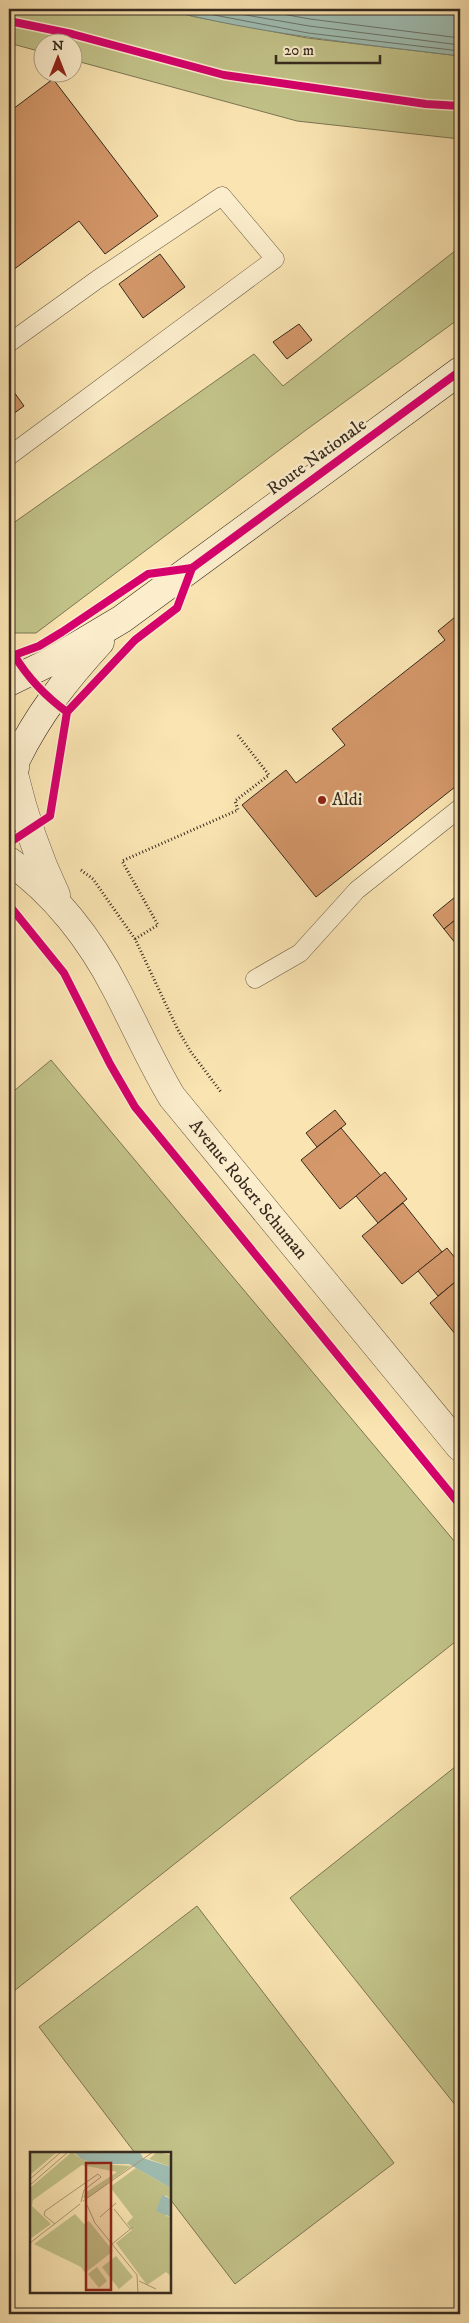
<svg xmlns="http://www.w3.org/2000/svg" width="469" height="2323" font-family="'IM FELL DW Pica',serif">
  <rect width="100%" height="100%" fill="#fae5b2"/>
  <filter id="stains"><feTurbulence type="fractalNoise" baseFrequency=".004" numOctaves="4"/><feColorMatrix values="0 0 0 0 .2 0 0 0 0 .09 0 0 0 0 .02 0 0 0 .5 -.17"/></filter>
  <radialGradient id="worn" r=".72"><stop offset=".6" stop-color="#630" stop-opacity="0"/><stop offset="1" stop-color="#630" stop-opacity=".3"/></radialGradient>
  <g fill="#c2c389" stroke="#7c7654">
    <polygon points="9,9 163,9 196,17 307,38 460,56 460,139 297,121 73,60 72,42 42,42 42,52 9,43"/>
    <polygon points="460,247 460,318 306,430 36,633 9,633 9,526 254,354 283,386"/>
    <polygon points="51,1060 460,1548 460,1638 9,1995 9,1095"/>
    <polygon points="460,1763 460,2111 290,1898"/>
    <polygon points="197,1906 394,2163 235,2284 170,2199 170,2153 135,2153 39,2027"/>
  </g>
  <path fill="#9fbeb3" stroke="#758378" d="M163 9H460V56C361 44 260 34 163 9Z"/>
  <g fill="none" stroke-linecap="round" stroke-linejoin="round">
    <g stroke="#6a7469" stroke-width="1">
      <polyline points="183,9 308,33 460,51"/>
      <polyline points="211,9 309,26 460,45"/>
      <polyline points="254,9 310,19 460,38"/>
    </g>
  </g>
  <g fill="#d39769" stroke="#362a1f">
    <polygon points="53,79 158,216 105,254 79,221 9,273 9,112"/>
    <polygon points="160,254 185,287 143,318 119,284"/>
    <polygon points="299,324 312,340 287,359 273,342"/>
    <polygon points="9,385 24,406 9,417"/>
    <polygon points="460,613 460,783 316,897 242,805 286,770 296,783 345,745 332,729 445,640 438,631"/>
    <polygon points="460,893 460,916 444,929 433,915"/>
    <polygon points="460,916 460,949 444,929"/>
    <polygon points="335,1110 346,1124 317,1147 306,1133"/>
    <polygon points="341,1128 381,1176 340,1209 301,1160"/>
    <polygon points="385,1172 407,1199 378,1223 356,1196"/>
    <polygon points="403,1203 442,1252 402,1284 362,1236"/>
    <polygon points="447,1248 460,1264 460,1278 438,1296 418,1271"/>
    <polygon points="460,1278 460,1340 430,1303"/>
  </g>
  <g fill="none" stroke-linecap="round" stroke-linejoin="round">
    <defs>
      <g id="lane">
        <polyline points="9,343 98,279 222,196 275,259 9,456"/>
        <polyline points="255,979 300,953 357,890 460,808"/>
      </g>
      <g id="street">
        <path d="M14 774C24 816 37 855 56 895"/>
        <path id="s1" d="M9 861C54 892 91 940 116 989 135 1025 151 1062 172 1097L460 1447"/>
      </g>
      <g id="secondary">
        <polyline points="9,682 48,663 122,619 460,371"/>
        <path d="M15 762C37 716 66 679 100 642"/>
        <polyline points="9,791 15,768 12,744"/>
      </g>
    </defs>
    <use href="#lane" stroke="#675944" stroke-width="19"/>
    <use href="#street" stroke="#675944" stroke-width="29"/>
    <use href="#secondary" stroke="#362a1f" stroke-width="29"/>
    <g stroke="#362a1f" stroke-width="3" stroke-dasharray="1 2.5" stroke-linecap="butt">
      <polyline points="81,870 93,879 135,939 178,1030 191,1052 221,1092"/>
      <polyline points="135,939 158,925 122,861 238,810 235,801 269,775 237,734"/>
      <polyline points="459,1503 460,1502"/>
    </g>
    <use href="#lane" stroke="#fceecd" stroke-width="18"/>
    <use href="#street" stroke="#fceecd" stroke-width="28"/>
    <use href="#secondary" stroke="#fceecd" stroke-width="28"/>
    <defs>
      <g id="cycleway">
        <polyline points="9,21 72,34 224,75 426,104 460,106"/>
        <path d="M14 655C28 678 45 696 67 712"/>
        <polyline points="9,657 39,646 62,632 148,574 192,568 460,371"/>
        <polyline points="9,843 50,816 67,712 135,640 177,608 192,568"/>
        <polyline points="9,905 64,973 110,1064 135,1107 460,1505"/>
      </g>
    </defs>
    <use href="#cycleway" stroke="#fceecd" stroke-width="11"/>
    <use href="#cycleway" stroke="#d6006c" stroke-width="8"/>
  </g>
  <circle fill="#8f2418" stroke="#fceecd" stroke-width="2" cx="322" cy="800" r="5"/>
  <g text-anchor="middle" dominant-baseline="central" stroke-width="4.5" stroke-linejoin="round" paint-order="stroke">
    <g font-size="18" fill="#362a1f" stroke="#fceecd">
      <text transform="translate(317 457) rotate(-36)">Route Nationale</text>
      <text stroke="none"><textPath href="#s1" startOffset="410">Avenue Robert Schuman</textPath></text>
    </g>
    <g font-size="18" fill="#362a1f" stroke="#fceecd" text-anchor="start">
      <text x="332" y="800">Aldi</text>
    </g>
  </g>
  <g transform="translate(30 2152)">
    <rect width="141" height="141" fill="#fae5b2"/>
    <path d="M0 0H27L0 23ZM42 0 51 7 67 12 101 14 58 46H53L55 41 87 20 52 13 3 48 2 54 21 72 0 87V36ZM127 0 141 3V15L119 7ZM106 16 141 36V47L135 43 136 64 141 65V124L136 120 117 133 86 91 102 78 97 71 103 65 80 35ZM45 62 54 72 59 69 83 99 55 121 51 115 4 92ZM86 104 103 125 89 137 72 115ZM67 115 77 129 69 136 58 122Z" fill="#c2c389"/>
    <path d="M44 0H110L113 6 141 15V36L99 12H67L51 7ZM132 43 141 47V65L126 59Z" fill="#9fbeb3"/>
    <path fill="none" stroke="#ac9a77" stroke-width="1" d="M0 27 31 0M0 33 38 0M53 49 123 0M57 53 65 71 107 123 108 141M84 57 100 77M70 65 86 51M25 72 14 63 15 59 68 22 71 25 54 38 51 50M0 91 50 52M82 92 103 75M109 129 126 137"/>
    <path fill="#8f2418" fill-opacity="0.15" stroke="#8f2418" stroke-width="2.5" d="M56 11H81V138H56Z"/>
    <rect width="141" height="141" fill="none" stroke="#362a1f" stroke-width="2.5"/>
  </g>
  <rect width="469" height="2323" fill="none" stroke="#fae5b2" stroke-width="30"/>
  <rect x="10" y="10" width="449" height="2303" fill="none" stroke="#362a1f" stroke-width="2.5"/>
  <rect x="15" y="15" width="439" height="2293" fill="none" stroke="#362a1f"/>
  <g transform="translate(58 58)"><circle r="24" fill="#fceecd" stroke="#ada087"/>
  <path d="M0-4L9 19L0 12L-9 19Z" fill="#8f2418"/>
  <text y="-8" font-size="14" font-weight="bold" text-anchor="middle" fill="#362a1f">N</text>
  </g>
  <path d="M276 55v8h104v-8" fill="none" stroke="#362a1f" stroke-width="2.5"/>
  <text x="284" y="55" font-size="15" fill="#362a1f" stroke="#fceecd" stroke-width="4" paint-order="stroke">20 m</text>
  <rect width="100%" height="100%" filter="url(#stains)"/>
  <rect width="100%" height="100%" fill="url(#worn)"/>
</svg>
